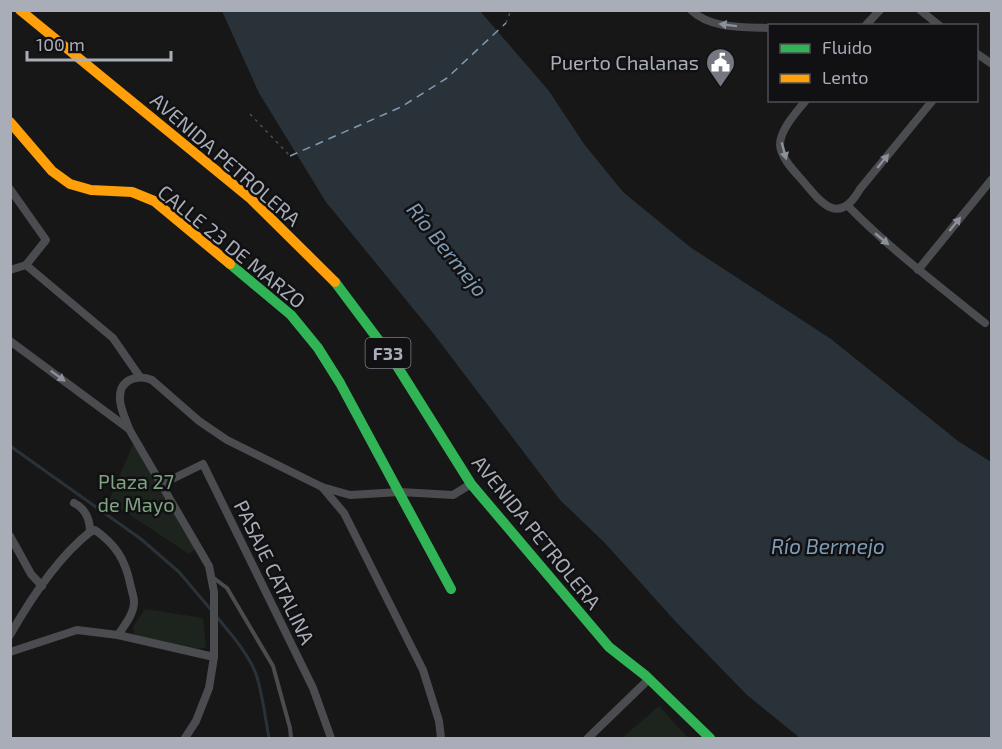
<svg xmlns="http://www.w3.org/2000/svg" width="1002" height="749" font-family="'Exo 2',sans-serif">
  <rect width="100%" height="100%" fill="#171717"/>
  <g fill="#1d241e">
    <polygon points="133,444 195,549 189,554 109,501"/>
    <path d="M145 609 203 618 206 647C188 654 153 639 134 634L133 627Z"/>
    <polygon points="659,706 688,738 622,738"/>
  </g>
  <polygon fill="#2a3239" points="222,11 480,11 549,91 584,144 623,192 690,247 831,339 958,441 991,462 991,738 800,738 747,695 676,622 604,542 560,500 433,333 326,202 259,93"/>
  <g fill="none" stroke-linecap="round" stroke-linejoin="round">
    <g stroke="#2a3239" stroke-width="3">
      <polyline points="10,446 141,539 179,572 212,611"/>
      <path d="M216 616C230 633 248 653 256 674 263 695 265 717 269 738"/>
    </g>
    <polyline stroke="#7f9bb3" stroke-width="1.5" stroke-dasharray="8 6" stroke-linecap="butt" points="290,156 401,107 447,78 506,23"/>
    <g stroke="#4d4e52" stroke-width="1.5" stroke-dasharray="3 4.5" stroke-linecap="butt">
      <polyline points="506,23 511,10"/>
      <polyline points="250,114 290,156"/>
    </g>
    <polyline stroke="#4b4c50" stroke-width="4" points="211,576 227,588 273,666 290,728 291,738"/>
    <g stroke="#4b4c50" stroke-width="8">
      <path d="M691 10C710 29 744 27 770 28"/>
      <polyline points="920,10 940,26"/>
      <polyline points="865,26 880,10"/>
      <polyline points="976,53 992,64"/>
      <path d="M806 100C797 112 780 129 780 145 781 158 794 171 802 180 822 204 839 226 860 189L933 100"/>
      <polyline points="10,189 46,240 26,265 113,338 140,377"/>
      <path d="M848 206C890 249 938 285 985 323"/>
      <polyline points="10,270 26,265"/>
      <polyline points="918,270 992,179"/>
      <polyline points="10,341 129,429 209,566 214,592 214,657 209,688 196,721 185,738"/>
      <path d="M129 429C126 419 119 407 120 397 120 379 138 374 152 380L199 421 227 440 322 487 350 495 400 492 453 495 471 484"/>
      <polyline points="162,484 203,464 313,688 331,738"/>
      <polyline points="322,487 344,513 423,670 439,721 441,738"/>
      <path d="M90 532 95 530C115 544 125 559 130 583 131 589 134 596 134 602 134 614 124 626 118 635"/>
      <polyline points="10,536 31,574 42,586"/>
      <path d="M10 635C31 598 57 558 90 532 90 519 86 509 74 503"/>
      <polyline points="10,652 77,630 118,635 214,657"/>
      <polyline points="588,738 649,679"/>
    </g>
    <g stroke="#30b455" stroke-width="10">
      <polyline points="230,264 291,315 318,348 340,383 451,589"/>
      <polyline points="335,282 392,358 471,484 609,647 646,676 710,738"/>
    </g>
    <g stroke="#ff9f0a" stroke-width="10">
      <polyline points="20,10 251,199 335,282"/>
      <polyline points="10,122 52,171 70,184 91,190 132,192 154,201 230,264"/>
    </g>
  </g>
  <defs><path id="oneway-solid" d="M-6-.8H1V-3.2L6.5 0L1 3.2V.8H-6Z" transform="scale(1.5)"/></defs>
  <g fill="#8c9099">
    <use href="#oneway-solid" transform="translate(728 25) rotate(-173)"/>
    <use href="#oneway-solid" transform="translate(784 151) rotate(75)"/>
    <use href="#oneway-solid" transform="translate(883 161) rotate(-51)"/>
    <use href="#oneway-solid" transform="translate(955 224) rotate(-51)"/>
    <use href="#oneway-solid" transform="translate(882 239) rotate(40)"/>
    <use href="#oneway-solid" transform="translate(58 376) rotate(36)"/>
  </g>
  <defs>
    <symbol id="civic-pin" viewBox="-11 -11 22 30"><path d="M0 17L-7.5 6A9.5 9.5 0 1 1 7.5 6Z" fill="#757880" stroke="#111113"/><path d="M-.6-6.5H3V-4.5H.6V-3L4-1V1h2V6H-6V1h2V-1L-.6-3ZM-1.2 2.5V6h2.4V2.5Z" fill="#fff"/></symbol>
  </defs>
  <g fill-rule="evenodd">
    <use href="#civic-pin" x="704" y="46" width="33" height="45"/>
  </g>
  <g text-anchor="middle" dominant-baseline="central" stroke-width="5" stroke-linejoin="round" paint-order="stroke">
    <rect fill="#111113" stroke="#7b7e86" stroke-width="1.5" x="365.5" y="338" width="45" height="30" rx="4.5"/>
    <g font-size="18" font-weight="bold" fill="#a8adb8">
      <text x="388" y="353">F33</text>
    </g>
    <g font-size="20" fill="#a8adb8" stroke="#111113" text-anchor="end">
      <text x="699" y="62">Puerto Chalanas</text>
    </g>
    <g font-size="20" fill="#a8adb8" stroke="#111113">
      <text transform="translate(226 159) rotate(41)">AVENIDA PETROLERA</text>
      <text transform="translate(232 246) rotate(39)">CALLE 23 DE MARZO</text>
      <text transform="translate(537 532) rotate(51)">AVENIDA PETROLERA</text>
      <text transform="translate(275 572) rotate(64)">PASAJE CATALINA</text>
    </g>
    <g font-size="20" fill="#7fa381" stroke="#111113">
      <text x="136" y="481">Plaza 27<tspan x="136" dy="23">de Mayo</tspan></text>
    </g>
    <g font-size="21" font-style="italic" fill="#7f9bb3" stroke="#111113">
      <text transform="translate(448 249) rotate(51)">Río Bermejo</text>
      <text x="828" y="545">Río Bermejo</text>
    </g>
  </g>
  <rect width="1002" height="749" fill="none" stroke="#a8adb8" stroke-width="24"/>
  <rect x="768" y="24" width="210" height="78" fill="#111113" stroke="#4d4f55" stroke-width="1.5"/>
  <rect x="780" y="44" width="30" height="9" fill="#30b455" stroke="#4d4f55" stroke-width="1.5"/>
  <text x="822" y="54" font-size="18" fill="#a8adb8">Fluido</text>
  <rect x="780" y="74" width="30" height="9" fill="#ff9f0a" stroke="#4d4f55" stroke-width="1.5"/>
  <text x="822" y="84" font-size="18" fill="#a8adb8">Lento</text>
  <path d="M27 51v9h144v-9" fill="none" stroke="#a8adb8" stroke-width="3"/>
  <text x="36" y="51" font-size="18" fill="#a8adb8" stroke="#111113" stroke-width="4.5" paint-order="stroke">100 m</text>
</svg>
